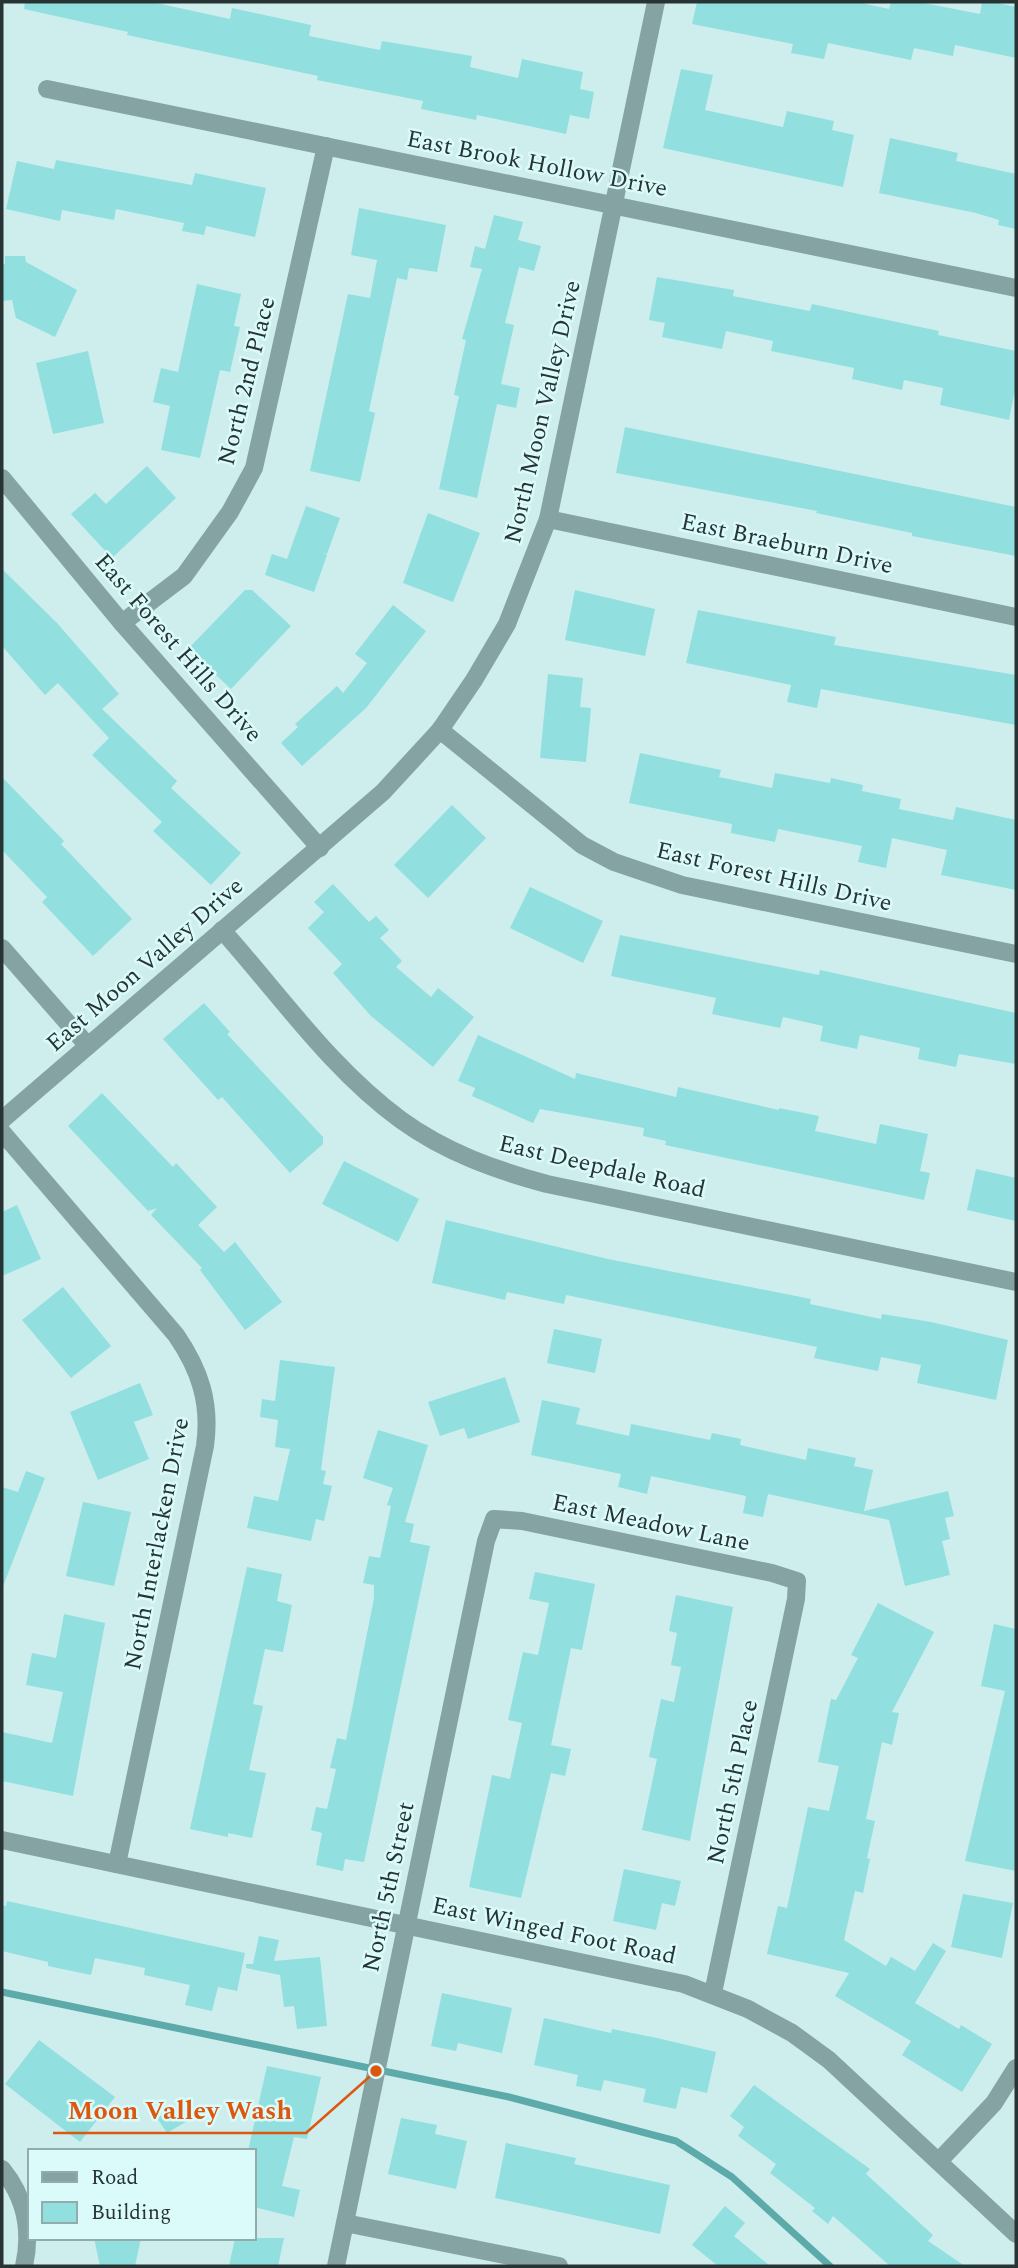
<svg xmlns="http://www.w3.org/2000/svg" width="1018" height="2268" font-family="Spectral,serif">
  <rect width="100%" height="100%" fill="#ceeeee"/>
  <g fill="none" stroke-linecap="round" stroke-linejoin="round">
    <polyline stroke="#5daaaa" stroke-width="7" points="2,1992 509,2097 676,2141 732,2177 830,2266"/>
  </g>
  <g fill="#91dfdf">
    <polygon points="25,2 152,2 230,19 232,8 311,25 309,36 380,50 382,41 472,56 470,67 518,78 522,59 583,72 580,89 594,92 589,119 570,115 566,134 477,115 476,120 421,109 423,101 317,80 318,76 127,35 128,32 24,9"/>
    <polygon points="697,2 857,2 889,9 891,2 919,2 980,14 982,2 994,2 1016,7 1016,58 955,45 953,56 914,48 911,60 828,43 824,59 791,53 793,44 692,24"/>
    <polygon points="681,69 713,75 705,110 783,127 787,111 834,121 832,130 854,135 843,187 663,148"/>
    <polygon points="890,138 958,153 956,161 1016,174 1016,229 998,225 999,220 976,213 879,193"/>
    <polygon points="56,160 192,185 195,173 266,188 255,237 206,226 204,235 182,231 184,223 116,209 114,220 62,210 60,221 6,209 17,161 54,169"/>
    <polygon points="359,208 446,225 437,272 409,268 407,280 397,278 369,411 375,413 360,482 310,471 348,294 370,298 377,260 351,255"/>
    <polygon points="494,215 523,222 518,240 541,246 534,271 519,267 505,323 514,325 501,384 520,388 516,408 497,404 477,498 439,489 459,396 454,395 466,340 462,339 482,269 470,267 475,246 485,249"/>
    <polygon points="5,256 25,256 26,262 77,290 55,337 16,318 12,300 2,301 2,264 5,264"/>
    <polygon points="657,277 734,290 733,296 810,311 812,304 939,331 938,335 1016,351 1016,385 1009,420 940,405 943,388 904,380 902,390 852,379 854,368 771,351 773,341 726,331 722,349 662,337 665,323 649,320"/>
    <polygon points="197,284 241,294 234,326 240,327 230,372 220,370 200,458 161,450 170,406 153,402 161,368 178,372"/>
    <polygon points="88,351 104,423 53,434 36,363"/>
    <polygon points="625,427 1016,507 1016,556 912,536 912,533 816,513 817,511 616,473"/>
    <polygon points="147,466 176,498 112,558 71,514 95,493 106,504"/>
    <polygon points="306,506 340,518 327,554 323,552 327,555 314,592 265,575 272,554 287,559"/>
    <polygon points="428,513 480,533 453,602 403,583"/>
    <polygon points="2,569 57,623 119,694 102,709 177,781 171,788 241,853 211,885 153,831 162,822 92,755 109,738 58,683 45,695 2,646"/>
    <polygon points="245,590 252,590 291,626 231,689 188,649"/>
    <polygon points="575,590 655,609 645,656 565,640"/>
    <polygon points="393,605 426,631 366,708 302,766 281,743 298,727 295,724 337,686 343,693 367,663 355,654"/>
    <polygon points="698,610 836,637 834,645 1016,675 1016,725 821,689 817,708 787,702 791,685 686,663"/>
    <polygon points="548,674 583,678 580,707 591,708 586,762 540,758"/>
    <polygon points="640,753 721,770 719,777 772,788 775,773 830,783 831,778 863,785 862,791 901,799 899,809 953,820 956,807 1016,820 1016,890 941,875 947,850 892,838 886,868 858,862 862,846 778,829 775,842 731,833 732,824 629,803"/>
    <polygon points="2,777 64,841 61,844 132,919 93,956 42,902 47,897 2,850"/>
    <polygon points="452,805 486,838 428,898 394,865"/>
    <polygon points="333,884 369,922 376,916 389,930 380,938 402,961 396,967 431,997 438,988 474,1017 433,1067 371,1016 333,973 342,964 308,928 324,912 314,902"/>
    <polygon points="530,887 603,921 583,963 510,928"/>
    <polygon points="620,935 819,975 820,970 1016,1013 1016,1064 959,1054 956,1067 918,1059 920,1048 860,1035 857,1049 820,1041 823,1026 783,1017 780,1028 712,1014 716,998 611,976"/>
    <polygon points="204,1003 230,1032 227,1034 323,1137 323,1144 290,1173 222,1097 218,1100 163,1039"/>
    <polygon points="478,1035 575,1079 576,1073 676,1097 678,1087 779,1110 779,1108 819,1116 815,1131 876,1144 880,1124 928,1134 920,1171 930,1173 924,1200 665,1145 666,1141 643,1136 644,1128 540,1109 533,1123 472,1096 475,1088 458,1081"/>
    <polygon points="102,1093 173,1167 176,1163 217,1207 198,1225 224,1252 235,1242 282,1302 245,1330 200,1270 202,1268 151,1215 157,1208 148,1211 68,1126"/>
    <polygon points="344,1161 419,1199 398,1242 322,1204"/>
    <polygon points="976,1169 1016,1178 1016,1221 967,1210"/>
    <polygon points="17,1205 41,1259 2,1276 2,1212"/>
    <polygon points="446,1220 608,1259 811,1299 810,1304 881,1319 882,1314 931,1322 1008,1340 996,1400 917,1383 921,1365 881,1357 878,1371 814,1358 817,1347 566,1295 564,1304 507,1292 505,1300 432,1283"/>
    <polygon points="63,1287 111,1346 71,1378 22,1320"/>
    <polygon points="554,1329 602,1339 595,1373 547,1363"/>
    <polygon points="280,1360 335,1367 321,1470 326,1471 323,1484 332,1486 324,1521 316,1519 311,1541 247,1528 254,1496 278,1501 290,1449 275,1447 278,1420 260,1417 262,1399 275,1401"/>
    <polygon points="505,1377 520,1422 468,1439 464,1428 440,1436 428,1402"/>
    <polygon points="140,1383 153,1415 134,1422 149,1459 98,1480 70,1412"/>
    <polygon points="542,1400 580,1408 576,1424 629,1436 631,1424 710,1440 712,1433 741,1439 740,1445 806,1460 808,1448 856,1458 854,1466 873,1470 864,1511 948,1491 954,1516 945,1518 950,1539 942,1541 950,1575 905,1586 889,1520 768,1494 763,1517 743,1513 746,1496 651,1476 647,1494 618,1487 621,1474 531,1455"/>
    <polygon points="378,1430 428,1445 405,1522 414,1524 410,1542 430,1546 364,1862 345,1859 343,1871 316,1865 322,1833 311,1830 316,1807 327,1809 336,1769 330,1768 337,1738 346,1740 374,1598 374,1585 363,1583 369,1556 380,1558 391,1506 387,1505 393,1488 363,1478"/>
    <polygon points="26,1471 45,1478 2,1589 2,1487 18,1492"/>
    <polygon points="83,1502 131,1512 114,1586 66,1576"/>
    <polygon points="247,1567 282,1574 277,1601 292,1605 283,1652 265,1649 253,1704 263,1706 249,1770 266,1773 252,1838 228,1833 228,1837 190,1829"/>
    <polygon points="535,1572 595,1584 582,1650 571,1648 551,1745 571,1749 565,1776 551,1773 521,1898 469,1887 492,1775 510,1779 522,1723 508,1720 523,1652 538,1655 549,1603 529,1599"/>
    <polygon points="676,1595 733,1607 690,1841 642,1830 657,1759 649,1757 661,1699 674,1702 681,1667 671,1665 677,1633 669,1631"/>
    <polygon points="878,1603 934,1632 892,1712 899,1713 892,1745 882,1742 866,1819 875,1821 867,1858 870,1859 863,1893 855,1891 844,1940 886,1966 891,1957 915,1971 933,1943 946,1951 915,2003 959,2029 961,2025 992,2044 962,2092 902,2055 911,2041 835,1996 849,1973 767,1954 778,1906 787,1908 808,1807 829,1811 839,1766 818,1762 831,1699 836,1700 858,1658 851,1655"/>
    <polygon points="64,1614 105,1623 73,1796 2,1781 2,1732 52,1743 63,1692 26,1685 32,1653 56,1658"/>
    <polygon points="994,1624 1016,1629 1016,1871 965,1861 1005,1691 981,1686"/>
    <polygon points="624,1869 681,1881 675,1906 662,1903 656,1930 613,1921"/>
    <polygon points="963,1894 1013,1903 1002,1958 951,1947"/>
    <polygon points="7,1901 245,1953 237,1991 218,1987 212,2011 185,2005 190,1985 144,1975 145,1968 95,1958 91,1975 48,1966 48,1962 2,1951 2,1905 6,1906"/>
    <polygon points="259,1936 279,1940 274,1961 320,1957 327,2026 297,2029 294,2006 284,2007 280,1975 246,1968 246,1964 253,1964"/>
    <polygon points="442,1993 512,2008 502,2053 458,2043 456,2051 431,2046"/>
    <polygon points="544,2018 611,2033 612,2029 657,2038 716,2052 707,2093 681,2087 676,2109 643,2102 646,2089 604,2080 601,2091 576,2086 578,2075 534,2065"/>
    <polygon points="39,2040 115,2097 80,2142 5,2084"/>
    <polygon points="267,2066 321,2077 307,2139 294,2137 282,2186 300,2190 294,2217 254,2207 254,2151 248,2151"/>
    <polygon points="754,2085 870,2169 866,2174 933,2235 928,2241 965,2266 890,2266 833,2216 828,2224 812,2211 815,2208 770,2173 776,2164 738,2136 744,2127 730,2116"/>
    <polygon points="180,2104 189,2120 167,2133 157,2118"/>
    <polygon points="401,2118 437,2125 435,2134 467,2141 456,2189 388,2174"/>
    <polygon points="506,2143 576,2158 574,2164 670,2185 660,2234 495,2198"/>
    <polygon points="725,2206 745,2223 734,2236 770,2266 718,2266 692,2245"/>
    <polygon points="94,2238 141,2238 135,2266 100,2266"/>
    <polygon points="235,2238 284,2238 278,2266 229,2266"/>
  </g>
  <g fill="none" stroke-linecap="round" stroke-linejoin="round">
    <g stroke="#84a3a2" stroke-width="18">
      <polyline points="47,89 1016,288"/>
      <polyline points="2,478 122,623 320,848"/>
      <polyline points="548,519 1016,617"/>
      <polyline points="122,623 184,576 230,512 254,468 326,146"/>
      <polyline points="440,730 582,845 614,862 682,885 1016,954"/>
      <path d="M222 930C280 995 331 1069 401 1120 445 1152 495 1170 547 1184L1016 1282"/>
      <polyline points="2,948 88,1046"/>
      <polyline points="2,1120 383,792 440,730 474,680 507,624 548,519 656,2"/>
      <path d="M2 1132 176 1335C200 1370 211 1403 205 1446L117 1864"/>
      <polyline points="2,1840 684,1984 748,2009 792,2033 829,2060 1016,2234"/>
      <polyline points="939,2161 994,2103 1016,2068"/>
      <path d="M2 2169C25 2197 32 2231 24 2266"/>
      <polyline points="345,2223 559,2266"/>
      <polyline points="336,2266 486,1541 494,1519 522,1521 772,1573 797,1581 796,1599 713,1993"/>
    </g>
  </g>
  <g text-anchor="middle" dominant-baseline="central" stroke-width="5" stroke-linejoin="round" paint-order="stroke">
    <g font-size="24" fill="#283434" stroke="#dbfbfb">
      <text transform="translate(537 164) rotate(11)">East Brook Hollow Drive</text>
      <text transform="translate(247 381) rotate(-76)">North 2nd Place</text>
      <text transform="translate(543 412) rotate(-77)">North Moon Valley Drive</text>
      <text transform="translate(787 544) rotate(12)">East Braeburn Drive</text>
      <text transform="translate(178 648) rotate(49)">East Forest Hills Drive</text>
      <text transform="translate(774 877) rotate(13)">East Forest Hills Drive</text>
      <text transform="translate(145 965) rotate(-41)">East Moon Valley Drive</text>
      <text transform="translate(602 1167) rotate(13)">East Deepdale Road</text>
      <text transform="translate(651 1523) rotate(12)">East Meadow Lane</text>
      <text transform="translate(157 1544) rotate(-79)">North Interlacken Drive</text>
      <text transform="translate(733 1782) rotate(-78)">North 5th Place</text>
      <text transform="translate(389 1887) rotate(-78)">North 5th Street</text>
      <text transform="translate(554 1931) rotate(12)">East Winged Foot Road</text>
    </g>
  </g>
  <path fill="none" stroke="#de570e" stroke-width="2.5" d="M376 2071L306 2133H53"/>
  <circle fill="#de570e" stroke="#dbfbfb" stroke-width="2.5" cx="376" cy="2071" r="7"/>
  <g font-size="26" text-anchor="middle" font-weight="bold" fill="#de570e" stroke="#dbfbfb" stroke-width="5" stroke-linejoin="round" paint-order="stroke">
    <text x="180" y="2119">Moon Valley Wash</text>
  </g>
  <rect width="1018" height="2268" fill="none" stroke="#283434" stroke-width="7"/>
  <rect x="28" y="2149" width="228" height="91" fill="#dbfbfb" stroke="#93abab" stroke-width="2"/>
  <rect x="42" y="2172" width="35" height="10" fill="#84a3a2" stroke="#93abab" stroke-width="2"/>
  <text x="91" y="2184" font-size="21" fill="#283434">Road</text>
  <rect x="42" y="2202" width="35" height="21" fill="#91dfdf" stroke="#93abab" stroke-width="2"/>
  <text x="91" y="2219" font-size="21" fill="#283434">Building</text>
</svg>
